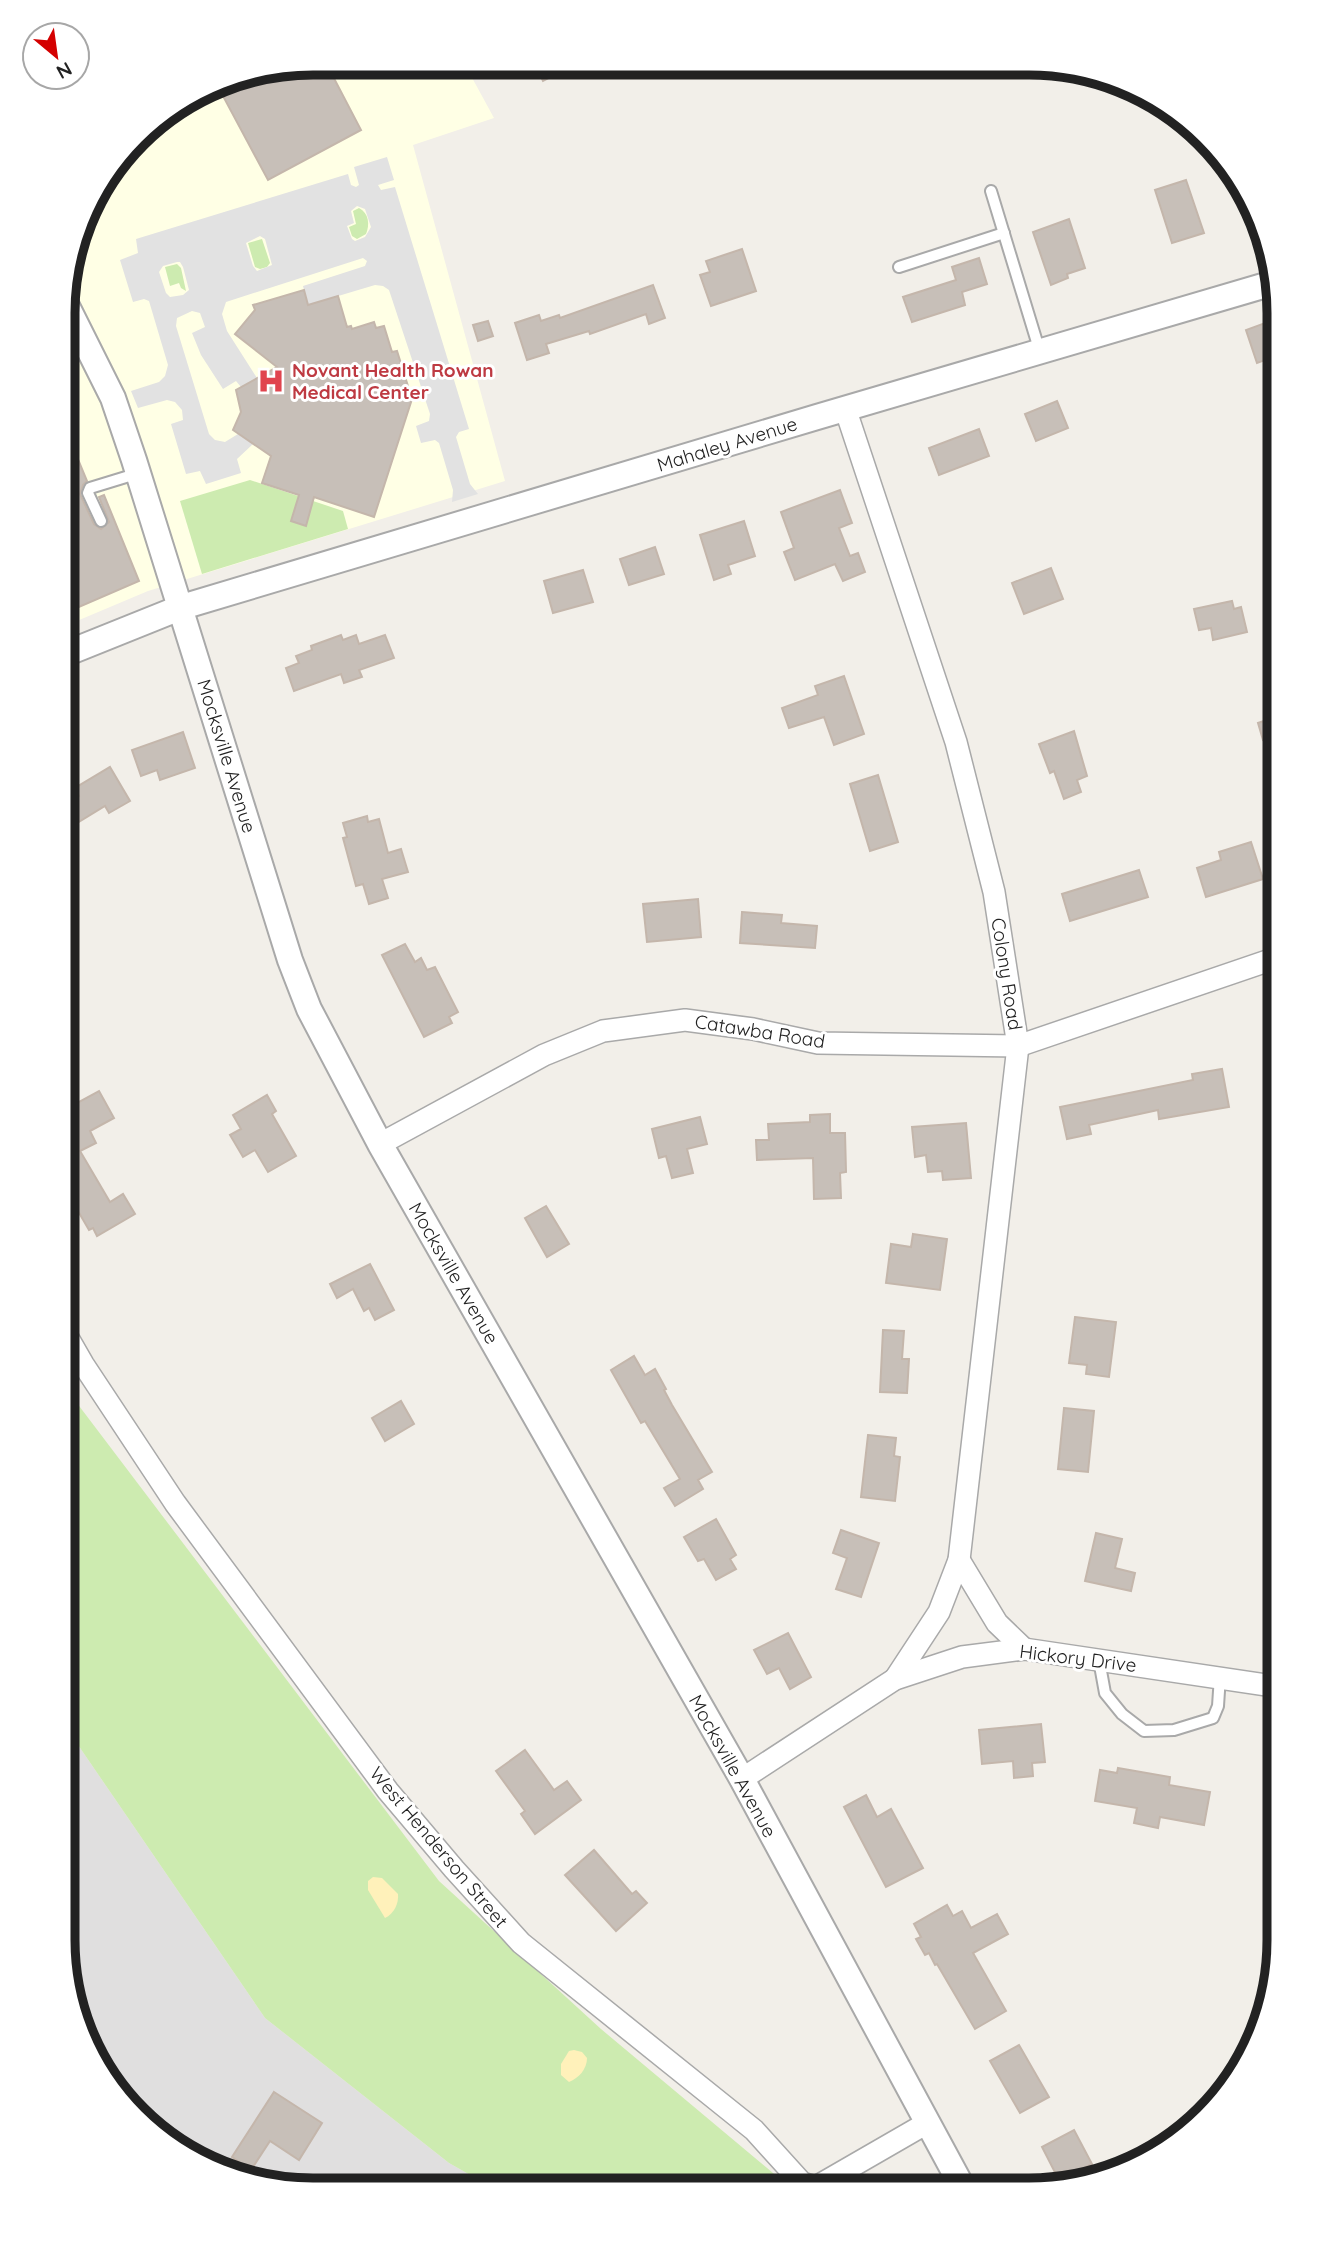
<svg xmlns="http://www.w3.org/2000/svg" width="1342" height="2253" font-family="Quicksand,sans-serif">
  <rect width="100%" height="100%" fill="#f2efe9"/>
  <polygon fill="#e0dfdf" points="63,1723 265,2018 449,2163 495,2189 281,2188 161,2138 82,2035 63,1939"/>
  <polygon fill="#ffffe5" points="314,63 464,63 494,118 413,145 505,481 148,591 65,626 65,281 89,202 148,125 218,82"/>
  <g fill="#cdebb0">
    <path d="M359 208C369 213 370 225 366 234L357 239 352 236 349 227 356 224 353 211Z"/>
    <polygon points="262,239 270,263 267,267 260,269 255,267 248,243"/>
    <polygon points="177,264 181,268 186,291 181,288 179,283 170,286 165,267"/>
    <polygon points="250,480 343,511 348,529 202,574 180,501"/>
    <polygon points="64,1386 439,1881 601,2029 792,2189 495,2189 449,2163 265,2018 63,1723"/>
  </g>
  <g fill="#fff1ba">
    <path d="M373 1877 382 1878 398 1894C399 1903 394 1914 385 1918L368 1890V1881Z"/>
    <path d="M574 2050 582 2052 587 2058C587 2069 579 2078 569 2082L561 2075V2064L569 2051Z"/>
    <path d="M577 2174C585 2175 591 2181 590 2189H558L561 2181Z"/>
  </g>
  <path fill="#e2e2e2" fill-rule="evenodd" d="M387 157 394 180 378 185 381 190 395 187 469 429 459 432 456 437 470 484 478 494 452 502 453 490 439 443 435 440 421 443 416 426 429 421 430 414 389 290 383 286 375 285 308 305 303 286 365 266 367 261 363 258 226 302 222 314 227 331 257 378 241 387 236 381 223 389 201 355 192 333 205 327 200 313 192 311 177 318 176 326 209 434 215 440 225 442 238 434 253 444 237 459 241 473 206 484 200 471 186 474 171 424 183 420 182 410 175 402 167 400 138 408 131 391 159 382 165 376 168 365 149 301 144 299 133 302 120 260 138 253 136 239 348 174 351 185 356 187 359 185 354 167ZM357 206 365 209 371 227 365 237 355 241 352 239 347 226 354 223 351 211ZM260 236 265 239 272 265 257 271 253 266 246 243ZM177 262H180L183 267 189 290 183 295 170 297 166 293 159 272 163 266Z"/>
  <g fill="#c7bfb8" stroke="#c4b6ab" stroke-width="2">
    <polygon points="314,63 326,63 361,130 268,180 223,96 268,72"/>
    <polygon points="535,64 576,64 543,81"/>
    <polygon points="1186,180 1204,233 1172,243 1155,190"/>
    <polygon points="1069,219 1085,268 1067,274 1068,278 1051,285 1033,232"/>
    <polygon points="742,249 756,291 711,306 700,275 710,272 706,261"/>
    <polygon points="979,258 987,284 962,292 965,305 912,322 903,297 956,280 952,267"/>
    <polygon points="653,285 665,318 649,324 646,314 590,334 589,331 546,344 549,353 527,360 515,323 539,315 541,321 559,315 560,318"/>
    <polygon points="304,290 308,305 338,296 347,327 351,326 352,329 374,322 376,328 384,326 392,352 397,351 412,399 374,517 314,497 306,526 291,521 299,495 262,483 271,456 233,430 241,412 236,390 277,367 235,334 255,310 253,305"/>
    <polygon points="1279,318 1279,355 1257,363 1246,330"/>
    <polygon points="488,321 493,336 478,341 473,325"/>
    <polygon points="1057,401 1068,428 1036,441 1025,414"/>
    <polygon points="65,428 87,481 83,485 80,494 94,524 101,529 109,522 99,497 104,495 139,581 65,613"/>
    <polygon points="979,429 989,456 939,475 929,448"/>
    <polygon points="840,490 852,523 839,528 850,556 858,553 865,572 843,581 835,564 795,580 784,552 794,548 781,512"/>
    <polygon points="744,521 755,556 728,565 731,574 714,580 700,535"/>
    <polygon points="655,547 664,574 629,585 620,559"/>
    <polygon points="1051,568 1063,599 1024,614 1012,583"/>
    <polygon points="583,570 593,602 553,613 544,581"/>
    <polygon points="1232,601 1234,609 1241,607 1247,632 1213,640 1211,628 1199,630 1194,609"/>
    <polygon points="341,635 343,640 356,635 359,644 385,635 394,658 359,670 362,677 344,683 341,674 294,691 286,668 299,663 296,656 312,650 311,646"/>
    <polygon points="844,676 864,734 834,745 824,717 789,728 782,708 818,695 815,686"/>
    <polygon points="1279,716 1279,736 1263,740 1258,723"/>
    <polygon points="1074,731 1087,776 1077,780 1081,792 1064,799 1054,771 1050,773 1039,744"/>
    <polygon points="183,732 195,768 160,780 157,770 141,776 132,750"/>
    <polygon points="110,767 130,801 109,813 105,806 64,831 64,804 79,796 75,788"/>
    <polygon points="878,775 898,842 870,851 850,784"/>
    <polygon points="367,816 368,822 379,819 388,853 401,849 408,872 382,879 388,898 369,904 363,884 356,886 343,838 347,837 343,823"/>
    <polygon points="1251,842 1263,879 1206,897 1197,868 1221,860 1219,852"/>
    <polygon points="1139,870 1148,897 1070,921 1062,894"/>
    <polygon points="698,899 701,937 647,942 643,904"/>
    <polygon points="742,912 782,915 781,923 817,926 815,948 740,943"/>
    <polygon points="405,944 415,962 421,958 427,970 435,967 458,1012 449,1017 452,1023 424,1037 382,955"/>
    <polygon points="1222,1069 1229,1107 1159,1119 1158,1110 1089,1125 1091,1134 1067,1139 1060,1107 1193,1080 1192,1074"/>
    <polygon points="99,1091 114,1118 90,1131 96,1143 80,1151 110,1202 123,1194 135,1214 97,1236 93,1228 89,1230 64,1187 64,1110"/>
    <polygon points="267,1095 276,1111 272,1114 296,1156 268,1172 255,1150 243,1157 230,1135 241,1129 233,1115"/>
    <polygon points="830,1114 830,1133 845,1133 846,1172 840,1173 841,1198 814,1199 813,1158 757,1160 756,1140 769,1140 768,1124 810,1122 810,1115"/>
    <polygon points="700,1117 707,1144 687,1149 693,1173 672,1178 666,1156 659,1158 652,1129"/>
    <polygon points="966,1123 971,1178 943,1180 942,1171 928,1172 926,1155 915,1157 912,1127"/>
    <polygon points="546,1206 569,1244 547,1257 525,1218"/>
    <polygon points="913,1234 947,1239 940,1290 886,1283 891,1244 911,1247"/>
    <polygon points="370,1264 394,1310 375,1320 369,1308 364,1311 353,1289 337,1298 330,1284"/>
    <polygon points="1075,1317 1116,1322 1109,1377 1086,1374 1087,1365 1069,1363"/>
    <polygon points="883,1330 904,1331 902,1359 909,1359 907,1393 880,1392"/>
    <polygon points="634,1356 645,1375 655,1369 666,1389 664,1390 672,1405 712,1472 698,1480 703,1489 675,1506 664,1488 680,1479 645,1421 641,1423 611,1370"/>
    <polygon points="401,1401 414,1424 385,1441 372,1418"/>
    <polygon points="1064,1408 1094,1411 1088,1472 1058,1469"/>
    <polygon points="868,1435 896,1438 894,1456 900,1457 895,1501 861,1497"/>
    <polygon points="716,1519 736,1555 730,1559 736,1569 716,1580 704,1559 698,1561 684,1537"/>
    <polygon points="841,1530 879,1543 861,1597 836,1589 847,1558 833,1553"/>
    <polygon points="1096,1533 1122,1539 1115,1568 1135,1573 1131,1591 1085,1581"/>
    <polygon points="788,1633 811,1677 790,1689 779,1668 767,1674 754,1650"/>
    <polygon points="1041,1724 1045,1762 1032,1763 1033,1776 1014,1778 1013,1761 982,1764 979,1730"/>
    <polygon points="525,1750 554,1790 567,1781 581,1800 535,1834 521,1814 525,1811 496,1771"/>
    <polygon points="1118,1768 1170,1777 1169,1785 1210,1792 1204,1825 1160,1817 1158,1828 1134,1823 1137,1808 1095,1801 1100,1770 1117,1773"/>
    <polygon points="866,1795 877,1817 891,1809 923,1868 886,1887 844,1807"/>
    <polygon points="594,1850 632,1894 636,1891 647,1903 616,1931 565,1875"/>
    <polygon points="947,1905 953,1916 962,1911 971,1928 997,1914 1008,1934 973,1953 1006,2011 975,2029 937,1964 935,1965 929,1953 925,1955 916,1939 921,1937 914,1924"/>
    <polygon points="1019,2045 1049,2097 1020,2113 990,2061"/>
    <polygon points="274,2092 322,2123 299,2160 270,2141 251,2170 232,2157"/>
    <polygon points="1074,2130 1092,2164 1084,2168 1089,2178 1061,2184 1042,2147"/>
  </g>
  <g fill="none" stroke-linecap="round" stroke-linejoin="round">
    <defs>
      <g id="service">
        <polyline points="991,191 1040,352"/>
        <polyline points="899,267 1004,233"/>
        <polyline points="101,521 88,493 90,488 139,473"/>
        <polyline points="1099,1660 1105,1693 1122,1714 1144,1731 1174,1730 1213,1718 1218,1706 1220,1676"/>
      </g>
      <g id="minor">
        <polyline points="845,408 956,742 994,892 1018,1046 959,1560 939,1612 895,1679"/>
        <polyline points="380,1144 544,1055 603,1031 685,1020 753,1029 818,1043 1018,1046 1279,957"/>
        <polyline points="64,1331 83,1364 175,1503 388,1791 454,1869 521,1943 754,2130 802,2183 816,2187 927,2123"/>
        <polyline points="959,1560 997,1623 1024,1649"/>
        <polyline points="742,1779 895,1679 962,1657 1024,1649 1279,1687"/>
      </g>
      <g id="tertiary">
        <polyline points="65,302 113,398 134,460 290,960 309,1009 380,1144 742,1779 964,2190"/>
        <polyline points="65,654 182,607 817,417 1273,283"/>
      </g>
    </defs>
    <use href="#service" stroke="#a9a9a9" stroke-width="14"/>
    <use href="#minor" stroke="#a9a9a9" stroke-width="24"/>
    <use href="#tertiary" stroke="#a9a9a9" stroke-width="28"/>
    <use href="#service" stroke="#fff" stroke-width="10"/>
    <use href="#minor" stroke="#fff" stroke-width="21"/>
    <use href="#tertiary" stroke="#fff" stroke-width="24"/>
  </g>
  <defs>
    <symbol id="hospital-bare" viewBox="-9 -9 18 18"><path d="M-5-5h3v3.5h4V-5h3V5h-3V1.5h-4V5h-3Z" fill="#e0444e" stroke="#fff" stroke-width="2.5" paint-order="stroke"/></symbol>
  </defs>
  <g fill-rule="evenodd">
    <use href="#hospital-bare" x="252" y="362" width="38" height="38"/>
  </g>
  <g text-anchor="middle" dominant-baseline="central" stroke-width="6" stroke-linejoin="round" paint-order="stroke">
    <g font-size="19" font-weight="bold" fill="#be3a42" stroke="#fff" text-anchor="start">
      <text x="292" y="370">Novant Health Rowan<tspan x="292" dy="22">Medical Center</tspan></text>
    </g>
    <g font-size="19" fill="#222" stroke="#fff">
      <text transform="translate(727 444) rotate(-17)">Mahaley Avenue</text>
      <text transform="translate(227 756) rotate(73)">Mocksville Avenue</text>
      <text transform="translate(1007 974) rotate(81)">Colony Road</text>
      <text transform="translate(760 1031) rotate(9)">Catawba Road</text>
      <text transform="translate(454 1273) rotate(60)">Mocksville Avenue</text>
      <text transform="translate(1078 1658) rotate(7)">Hickory Drive</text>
      <text transform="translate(733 1766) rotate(61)">Mocksville Avenue</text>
      <text transform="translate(439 1847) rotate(50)">West Henderson Street</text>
    </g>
  </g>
  <path d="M0 0H1342V2253H0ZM313 75H1029A238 238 0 0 1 1267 313V1940A238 238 0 0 1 1029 2178H313A238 238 0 0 1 75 1940V313A238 238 0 0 1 313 75Z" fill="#fff" fill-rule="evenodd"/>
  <path fill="none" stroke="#222" stroke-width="9" d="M313 75H1029A238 238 0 0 1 1267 313V1940A238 238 0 0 1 1029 2178H313A238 238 0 0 1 75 1940V313A238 238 0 0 1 313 75Z"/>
  <g transform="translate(56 56) rotate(151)"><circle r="33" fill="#ffffff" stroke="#a7a7a7" stroke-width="2"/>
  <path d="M0-5L12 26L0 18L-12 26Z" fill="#d40000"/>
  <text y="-10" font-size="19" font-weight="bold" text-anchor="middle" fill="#222222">N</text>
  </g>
</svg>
